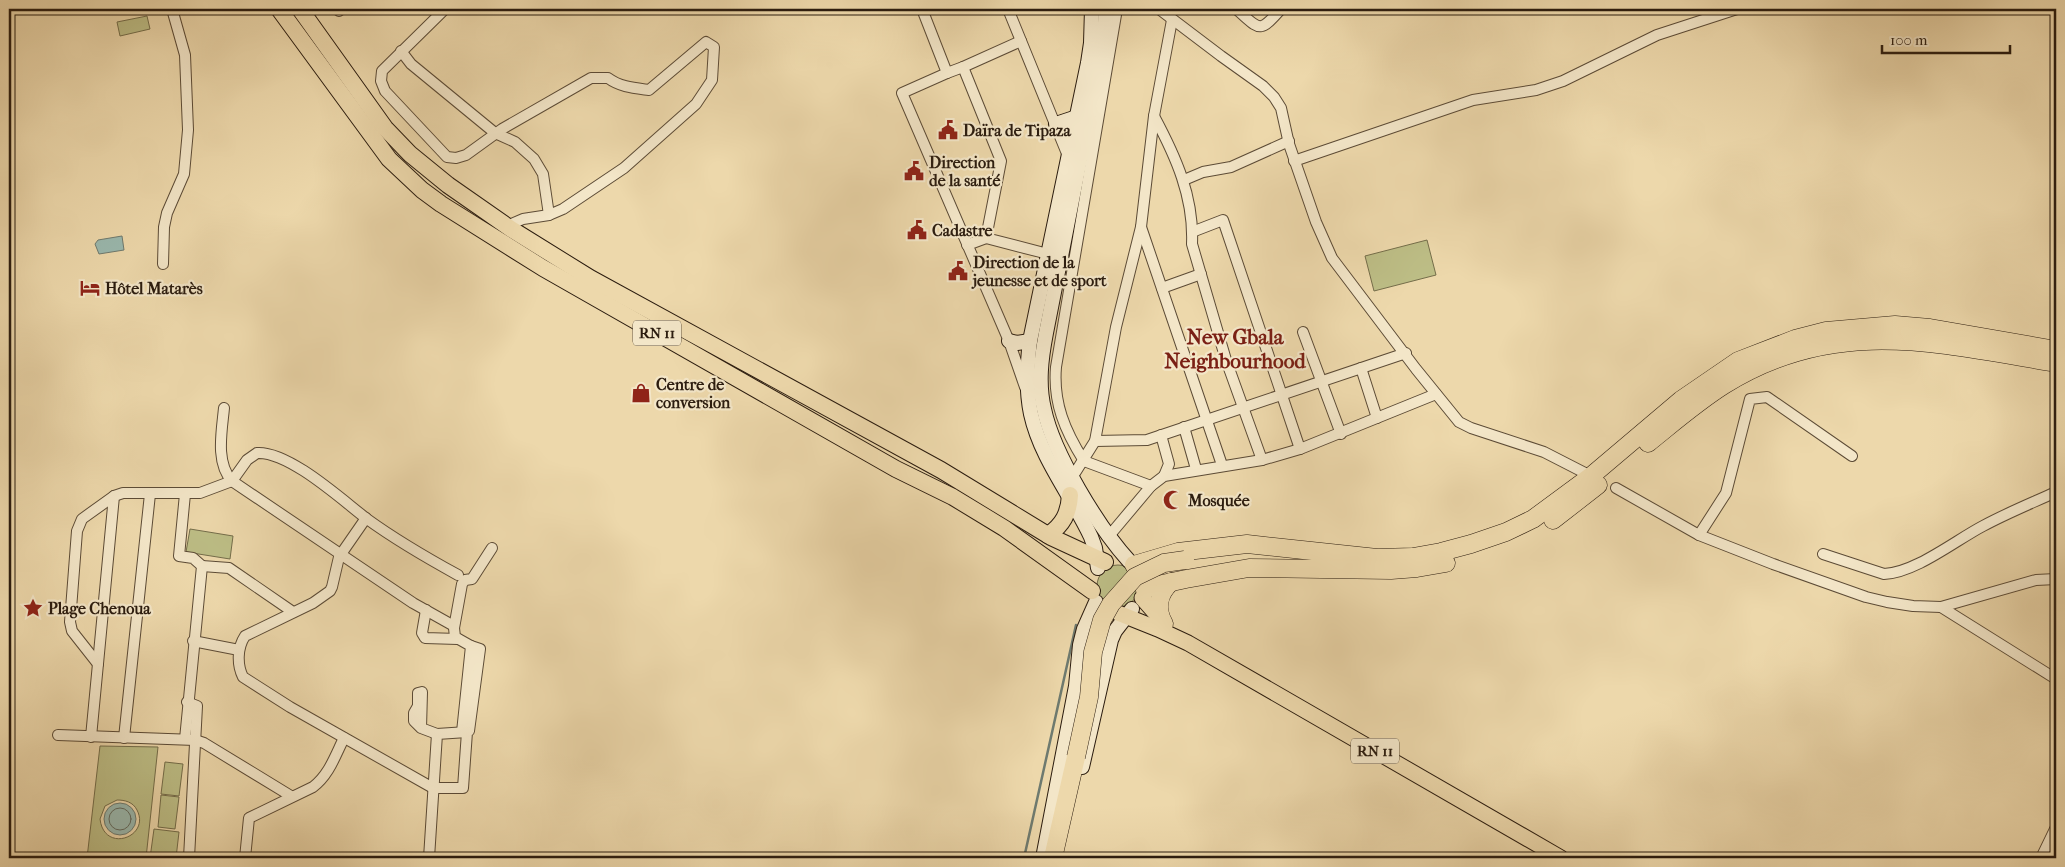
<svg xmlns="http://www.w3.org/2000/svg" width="2065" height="867" font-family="'IM FELL French Canon',serif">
  <rect width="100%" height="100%" fill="#edd8ab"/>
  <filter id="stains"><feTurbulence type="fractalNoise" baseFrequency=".004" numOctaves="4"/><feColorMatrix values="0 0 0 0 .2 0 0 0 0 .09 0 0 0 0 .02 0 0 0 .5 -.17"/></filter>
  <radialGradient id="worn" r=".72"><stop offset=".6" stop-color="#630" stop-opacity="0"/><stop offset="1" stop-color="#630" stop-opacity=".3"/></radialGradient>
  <g fill="#bdbe86" stroke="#746d4a" fill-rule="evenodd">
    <polygon points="147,16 150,29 120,36 117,22"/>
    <polygon points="1427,240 1436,275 1374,291 1365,256"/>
    <polygon points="190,529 233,536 230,559 186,552"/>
    <circle cx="1118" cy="586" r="21"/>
    <path d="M100 746 158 747 146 858H87ZM117 800C125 800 133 802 137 810 151 837 104 854 100 819L105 806Z"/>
    <polygon points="165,762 183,764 179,796 161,794"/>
    <polygon points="161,795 179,797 175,829 158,827"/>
    <polygon points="154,829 179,832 176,858 150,858"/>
  </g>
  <g fill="#9ab9af" stroke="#6e7a6f">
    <polygon points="122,236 124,250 99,254 95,244 98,240"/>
    <circle cx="120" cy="819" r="16"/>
  </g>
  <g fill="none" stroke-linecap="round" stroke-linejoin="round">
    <circle stroke="#626a5f" stroke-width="1" cx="120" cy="819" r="11"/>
    <polyline stroke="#6e7a6f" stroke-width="2.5" points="1024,858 1076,625"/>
    <defs>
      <g id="minor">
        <path d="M445 9 382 71 381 81 385 91 447 157 456 158 466 155 502 129 591 78H608C620 87 634 88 649 90L706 42 714 47 712 80 696 104 624 168 563 209 549 215 523 219 507 226"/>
        <polyline points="922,9 947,73 902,93 1009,341 1025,387"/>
        <polyline points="1008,9 1068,156"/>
        <path d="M1117 9 1056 367C1053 403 1065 431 1084 461L1151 486"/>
        <polyline points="1159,9 1221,56 1263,86 1274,97 1281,108 1289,144 1316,222 1332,258 1416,369 1459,422 1471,428 1544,452 1585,473"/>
        <path d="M1236 9C1260 29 1258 35 1281 9"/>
        <polyline points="339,11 341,9"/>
        <polyline points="401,51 411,64 495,133 515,142 534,159 543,174 549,215"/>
        <polyline points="963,67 1021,41"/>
        <polyline points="947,73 963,67 1001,161 986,238 1048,254"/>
        <path d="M1154 116C1176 157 1194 197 1192 244L1226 360 1262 460"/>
        <polyline points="1294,161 1473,100 1536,90 1563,81 1657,35 1737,9"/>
        <polyline points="1184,180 1203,172 1231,167 1289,141"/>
        <polyline points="1141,227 1222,465"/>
        <polyline points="1192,232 1223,220 1300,449"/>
        <polyline points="967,245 986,238"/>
        <polyline points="163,264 164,227 167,213 184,174 188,130 185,55 172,9"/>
        <polyline points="1162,288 1201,274"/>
        <polyline points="1303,332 1341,434"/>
        <polyline points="1361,368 1377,418"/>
        <path d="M224 408C222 430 215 463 232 481L413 603 454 626"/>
        <polyline points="1184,427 1196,469"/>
        <polyline points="1161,435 1169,464 1164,476"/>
        <polyline points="1095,441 1147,440 1406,353"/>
        <polyline points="1073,476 1095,441 1116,327 1141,227 1154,116 1172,20"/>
        <polyline points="1616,488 1699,535 1773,564 1866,597 1887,602 1913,606 1941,607 2036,580 2056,579"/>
        <path d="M366 518 339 557 332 587 330 591 313 603 245 636C237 648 237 665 243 677L290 707 433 788H463L467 732 469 731 480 649 471 646"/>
        <polyline points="1699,535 1726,493 1750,399 1767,397 1852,456"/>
        <polyline points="1109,536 1151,486 1164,476 1262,460 1300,449 1436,394"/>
        <path d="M1823 554 1884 574C1915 573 1956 540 1983 526 2007 513 2032 503 2056 492"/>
        <polyline points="202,566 229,568 293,612"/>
        <polyline points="1941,607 2056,679"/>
        <polyline points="426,610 422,633 425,638 458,639"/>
        <polyline points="193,641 239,650"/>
        <path d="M98 664 72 631 70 622 77 531 82 519 114 496 123 493H200L232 481 247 460 257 453C289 451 342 500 367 519 396 540 427 558 458 575"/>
        <polyline points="187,702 197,706 189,858"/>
        <polyline points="421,728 422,692 418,693 418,706 414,713 414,721 421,728 437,734"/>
        <polyline points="462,732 471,646 455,637 454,628 462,584 465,580 472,579 492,548"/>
        <polyline points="58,735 195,740 204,743 291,796"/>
        <polyline points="91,737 114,496"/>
        <polyline points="124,738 150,494"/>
        <polyline points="185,739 202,566 193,558 179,556 185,494"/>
        <path d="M245 858 249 818 313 787C329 775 335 756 344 738"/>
        <polyline points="429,858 437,734 467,732"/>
        <polyline points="2041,858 2056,827"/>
      </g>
      <g id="secondary">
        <path d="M1092 9 1091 43 1088 63 1030 341C1027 365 1026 390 1031 414 1041 459 1072 496 1091 537L1095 548 1098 568"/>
        <path d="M1106 9 1104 37 1046 333C1041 359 1038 384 1044 409 1053 453 1099 528 1129 561"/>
        <polyline points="1056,124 1077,117"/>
        <polyline points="1009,341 1017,343 1030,341"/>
        <polyline points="1082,767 1111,640 1115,631 1132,609"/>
        <polyline points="1043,858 1076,686 1080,645 1084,629 1096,602"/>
      </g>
      <g id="primary">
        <polyline points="1142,598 1164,623"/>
        <polyline points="1118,613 1158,629 1188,643 1561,858"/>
      </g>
      <g id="trunk">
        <polyline points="279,9 389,159 422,190 441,204 543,268 896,469 953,497 1004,528 1092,591"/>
        <polyline points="300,9 385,128 410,154 448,185 511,229 590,278 941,470 1051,537 1105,562"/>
        <path d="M1048 535C1063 525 1069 513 1070 495"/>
      </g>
      <g id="motorway">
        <path d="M1648 443C1673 423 1697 402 1724 385 1834 316 1937 343 2056 363"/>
        <polyline points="1553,520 1598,485"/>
        <polyline points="1134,565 1178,552 1247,544 1377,558 1413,557 1441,552 1471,544 1506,532 1533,519 1590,477 1681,400 1738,361 1795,339 1826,331 1895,325 1930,328 2056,350"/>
        <polyline points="1145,590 1153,586 1186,579 1249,568 1391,570 1417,568 1446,563"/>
        <path d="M1164 624C1155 608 1158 594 1171 582"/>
        <polyline points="1053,858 1076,757"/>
      </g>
    </defs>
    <use href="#minor" stroke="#5c4b36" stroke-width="12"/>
    <use href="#secondary" stroke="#2b1c0f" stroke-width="16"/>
    <use href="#primary" stroke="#2b1c0f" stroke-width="17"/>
    <use href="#trunk" stroke="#2b1c0f" stroke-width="18"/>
    <use href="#motorway" stroke="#2b1c0f" stroke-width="19"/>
    <use href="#minor" stroke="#f3e6c8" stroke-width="10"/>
    <use href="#secondary" stroke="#f3e6c8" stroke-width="14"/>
    <use href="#primary" stroke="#edd8ab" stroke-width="15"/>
    <use href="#trunk" stroke="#edd8ab" stroke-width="16"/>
    <use href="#motorway" stroke="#edd8ab" stroke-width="18"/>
    <defs>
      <polyline id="motorway-bridge" points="1076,757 1089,697 1093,652 1102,620 1111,604 1135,577 1164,563 1185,560"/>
    </defs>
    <use href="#motorway-bridge" stroke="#2b1c0f" stroke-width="19" stroke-linecap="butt"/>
    <use href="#motorway-bridge" stroke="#edd8ab" stroke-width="18"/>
  </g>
  <defs>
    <symbol id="civic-bare" viewBox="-9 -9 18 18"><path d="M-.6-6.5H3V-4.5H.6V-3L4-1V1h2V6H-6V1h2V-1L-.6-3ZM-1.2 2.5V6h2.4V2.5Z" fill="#8f2418" stroke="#f3e6c8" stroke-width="2.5" paint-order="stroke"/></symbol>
    <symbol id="hotel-bare" viewBox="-9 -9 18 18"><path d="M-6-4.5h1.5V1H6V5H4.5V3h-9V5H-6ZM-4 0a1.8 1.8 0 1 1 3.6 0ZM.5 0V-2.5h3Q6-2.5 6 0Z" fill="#8f2418" stroke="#f3e6c8" stroke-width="2.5" paint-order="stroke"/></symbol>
    <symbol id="shop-bare" viewBox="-9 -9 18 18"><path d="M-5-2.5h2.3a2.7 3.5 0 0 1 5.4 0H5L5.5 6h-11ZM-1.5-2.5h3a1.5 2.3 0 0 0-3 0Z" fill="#8f2418" stroke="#f3e6c8" stroke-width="2.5" paint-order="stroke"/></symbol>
    <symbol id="mosque-bare" viewBox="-9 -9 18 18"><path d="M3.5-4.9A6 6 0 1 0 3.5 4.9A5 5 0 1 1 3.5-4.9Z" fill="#8f2418" stroke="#f3e6c8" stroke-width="2.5" paint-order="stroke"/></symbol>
    <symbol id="sight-bare" viewBox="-9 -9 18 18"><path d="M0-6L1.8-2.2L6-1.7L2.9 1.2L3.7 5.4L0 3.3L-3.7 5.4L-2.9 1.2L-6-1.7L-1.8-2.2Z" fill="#8f2418" stroke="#f3e6c8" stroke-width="2.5" paint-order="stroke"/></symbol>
  </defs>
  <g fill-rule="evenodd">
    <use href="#civic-bare" x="934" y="116" width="28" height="28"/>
    <use href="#civic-bare" x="900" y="157" width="28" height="28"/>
    <use href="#civic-bare" x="903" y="216" width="28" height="28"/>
    <use href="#civic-bare" x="944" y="257" width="28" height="28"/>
    <use href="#hotel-bare" x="76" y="274" width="28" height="28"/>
    <use href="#shop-bare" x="627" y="379" width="28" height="28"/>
    <use href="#mosque-bare" x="1159" y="486" width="28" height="28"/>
    <use href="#sight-bare" x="19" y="594" width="28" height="28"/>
  </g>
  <g text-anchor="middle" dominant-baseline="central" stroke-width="4.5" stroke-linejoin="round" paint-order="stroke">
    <g fill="#f3e6c8" stroke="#675946" stroke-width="1">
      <rect x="633" y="320.5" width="48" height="25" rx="4"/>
      <rect x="1351" y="738.5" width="48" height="25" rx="4"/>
    </g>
    <g font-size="15" font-weight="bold" fill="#2b1c0f">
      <text x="657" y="333">RN 11</text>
      <text x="1375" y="751">RN 11</text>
    </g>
    <g font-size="16" font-weight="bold" fill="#2b1c0f" stroke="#f3e6c8" text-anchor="start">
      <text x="963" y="130">Daïra de Tipaza</text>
      <text x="929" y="162">Direction<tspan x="929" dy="18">de la santé</tspan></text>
      <text x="932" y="230">Cadastre</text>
      <text x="973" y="262">Direction de la<tspan x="973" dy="18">jeunesse et de sport</tspan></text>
      <text x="105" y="288">Hôtel Matarès</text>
      <text x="656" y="384">Centre de<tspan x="656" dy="18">conversion</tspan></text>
      <text x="1188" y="500">Mosquée</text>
      <text x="48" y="608">Plage Chenoua</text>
    </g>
    <g font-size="21" font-weight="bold" fill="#7a1f14" stroke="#f3e6c8">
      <text x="1235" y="337">New Gbala<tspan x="1235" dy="24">Neighbourhood</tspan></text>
    </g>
  </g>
  <rect width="2065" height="867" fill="none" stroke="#edd8ab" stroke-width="30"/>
  <rect x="10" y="10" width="2045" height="847" fill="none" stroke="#2b1c0f" stroke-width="2.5"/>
  <rect x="15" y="15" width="2035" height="837" fill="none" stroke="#2b1c0f"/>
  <path d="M1882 45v8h128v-8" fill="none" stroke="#2b1c0f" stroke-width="2.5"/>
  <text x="1890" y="45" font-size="15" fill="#2b1c0f" stroke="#f3e6c8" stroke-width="4" paint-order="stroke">100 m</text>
  <rect width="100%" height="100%" filter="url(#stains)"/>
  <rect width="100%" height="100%" fill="url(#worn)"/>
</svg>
